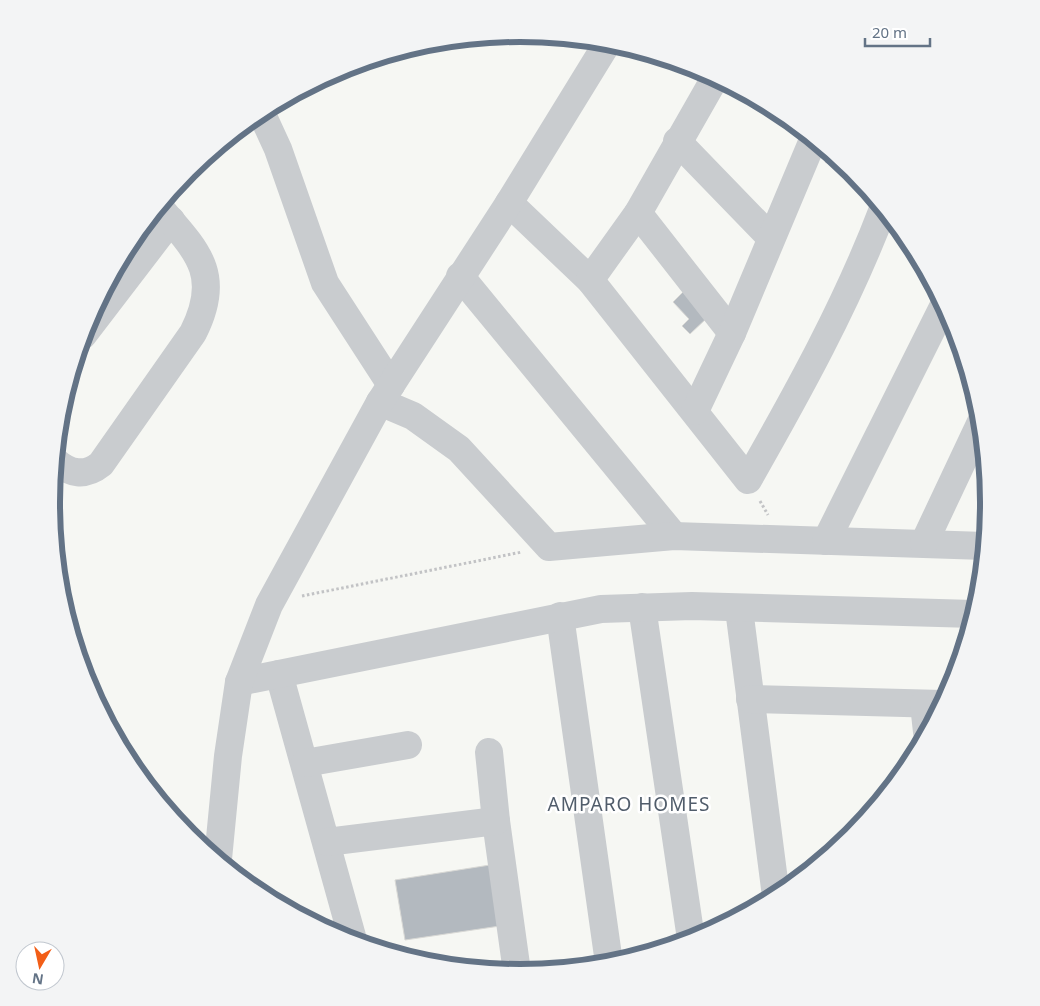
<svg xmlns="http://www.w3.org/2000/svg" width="1040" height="1006" font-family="'Noto Sans',sans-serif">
  <rect width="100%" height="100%" fill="#f6f7f3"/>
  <g fill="#b3b9bf" stroke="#d8d8d5">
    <polygon points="830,153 850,170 848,174 825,162"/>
    <polygon points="683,292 708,317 690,334 682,326 689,319 673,302"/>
    <polygon points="490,865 500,926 405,940 395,880"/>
  </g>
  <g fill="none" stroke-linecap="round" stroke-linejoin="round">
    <g stroke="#c2c3c5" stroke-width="3" stroke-dasharray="2.5 2.5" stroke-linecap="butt">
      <polyline points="760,501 768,515"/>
      <polyline points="302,596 522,552"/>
    </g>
    <g stroke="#c9cccf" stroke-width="28">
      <polyline points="261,112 278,149 325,283 391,385"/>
      <polyline points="677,141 771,238"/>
      <path d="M509 203 590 280 748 480C798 392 847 304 883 209"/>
      <polyline points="638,213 732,333"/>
      <polyline points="460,276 674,536"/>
      <polyline points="590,280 638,213 715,78"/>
      <polyline points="83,335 171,220"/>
      <polyline points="380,402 413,416 459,449 549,547 674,536 985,546"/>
      <polyline points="695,411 732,333 813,140"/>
      <path d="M55 461C70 474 85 477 101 464L193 333C223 274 197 251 159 207"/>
      <polyline points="826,541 944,305"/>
      <polyline points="924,543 981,422"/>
      <polyline points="642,607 691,939"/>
      <polyline points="739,609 776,896"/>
      <polyline points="560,616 609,963"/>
      <polyline points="279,674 353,940"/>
      <polyline points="239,682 601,609 692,606 974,614"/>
      <polyline points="750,699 942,704"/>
      <polyline points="924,704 927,732"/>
      <polyline points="489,752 496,821 517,972"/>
      <polyline points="305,763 408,745"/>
      <polyline points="327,842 496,821"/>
      <polyline points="218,859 228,756 239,682 269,605 380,402 509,203 608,42"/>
    </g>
  </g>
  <g text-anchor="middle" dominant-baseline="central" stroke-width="5" stroke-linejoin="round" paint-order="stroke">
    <g font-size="19" letter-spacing="1" fill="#515d6b" stroke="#fff">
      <text x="629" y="804">AMPARO HOMES</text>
    </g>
  </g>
  <path d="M0 0H1040V1006H0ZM520 42H520A460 460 0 0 1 980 502V504A460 460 0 0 1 520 964H520A460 460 0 0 1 60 504V502A460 460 0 0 1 520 42Z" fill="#f3f4f5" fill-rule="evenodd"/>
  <path fill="none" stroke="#637386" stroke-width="6" d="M520 42H520A460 460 0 0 1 980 502V504A460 460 0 0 1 520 964H520A460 460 0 0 1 60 504V502A460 460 0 0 1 520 42Z"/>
  <g transform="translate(40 966) rotate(189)"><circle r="24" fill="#ffffff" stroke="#c1c7cf"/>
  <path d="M0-4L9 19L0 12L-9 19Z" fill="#f25e17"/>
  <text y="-8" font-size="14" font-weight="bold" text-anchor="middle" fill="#637386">N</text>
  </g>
  <path d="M865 38v8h65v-8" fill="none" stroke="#637386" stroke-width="2.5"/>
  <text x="872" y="38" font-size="15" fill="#637386" stroke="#ffffff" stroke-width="4" paint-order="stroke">20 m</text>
</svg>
